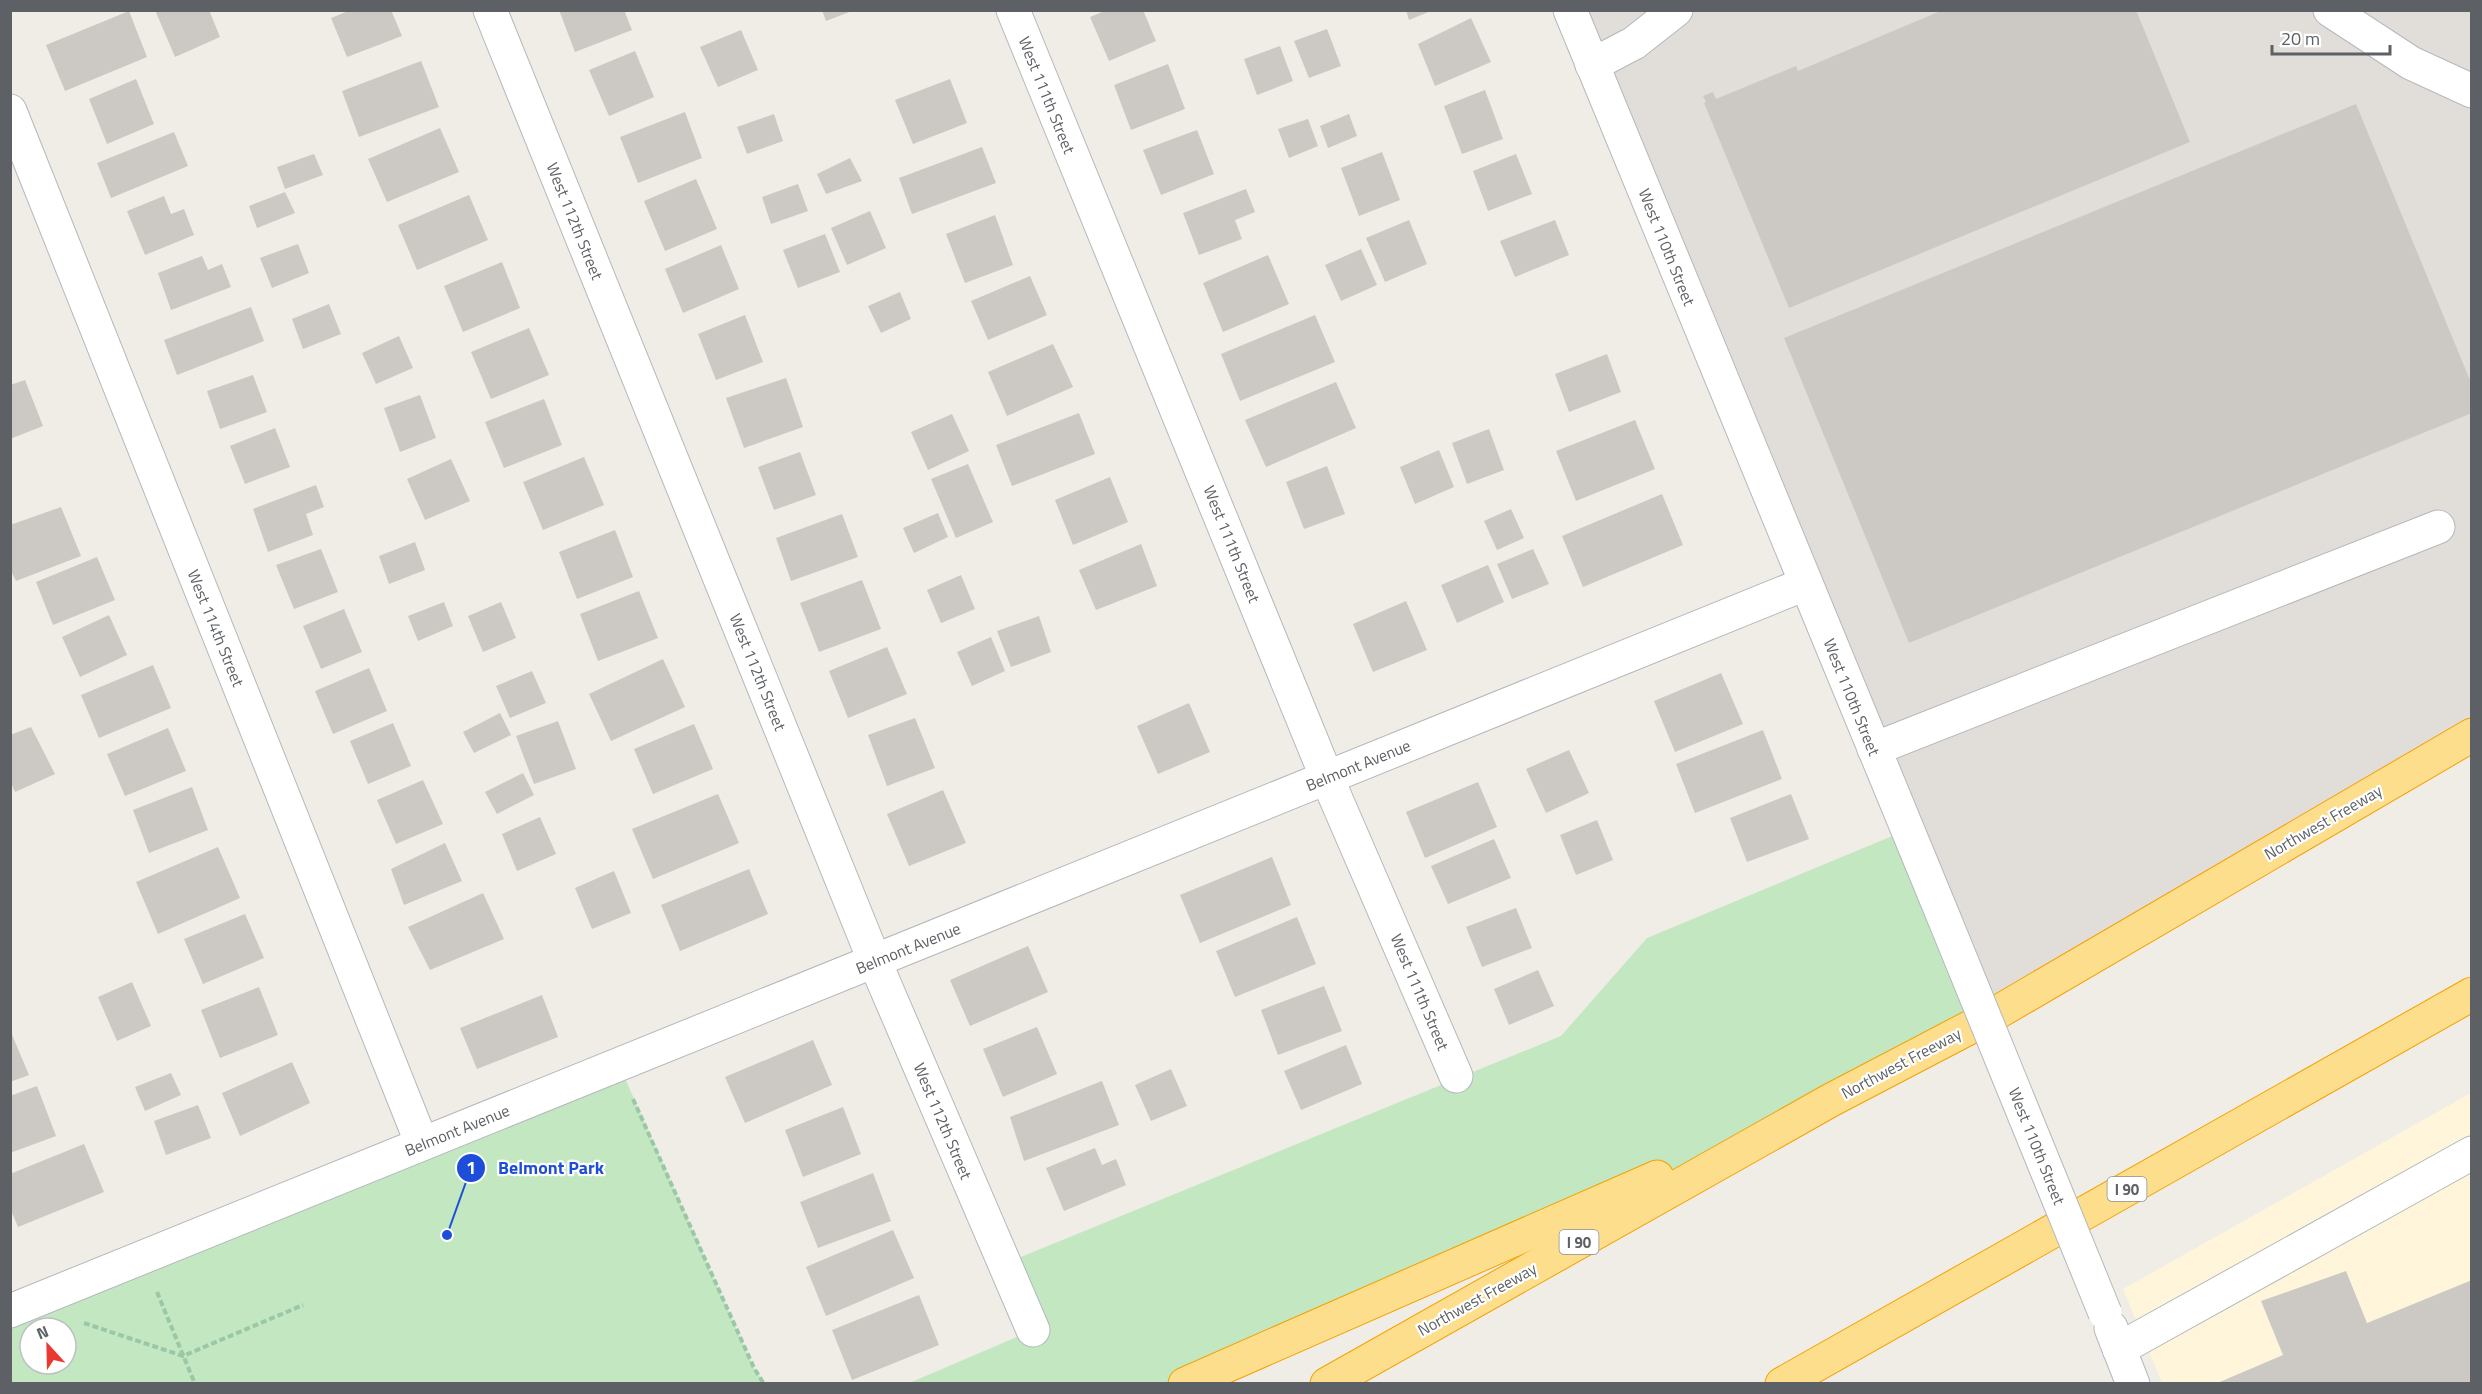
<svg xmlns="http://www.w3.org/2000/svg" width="2482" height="1394" font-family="'Titillium Web',sans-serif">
  <rect width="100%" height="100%" fill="#efede5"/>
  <polygon fill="#fef5db" points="2471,1093 2471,1383 2162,1383 2123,1289"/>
  <polygon fill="#e1ded9" points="1570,11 2471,11 2471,731 1986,1019"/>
  <g fill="#c2e7c1" fill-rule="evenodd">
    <polygon points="1907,830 1986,1019 1831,1100 1185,1383 907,1384 1033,1330 1004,1264 1561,1036 1647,938"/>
    <path d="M619 1065 754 1368 764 1383 11 1384V1311ZM30 1328H66V1364H30Z"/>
  </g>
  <g fill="#ccc9c4">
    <polygon points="155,10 209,10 220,37 175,57"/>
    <polygon points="351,10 391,10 402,36 347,57 331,18"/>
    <polygon points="559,10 624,10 632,30 575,52"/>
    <polygon points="822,10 852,10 852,11 826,21"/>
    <polygon points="1107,10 1143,10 1156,41 1109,61 1090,17"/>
    <polygon points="1406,10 1431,10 1431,11 1409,20"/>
    <polygon points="1943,10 2136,10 2190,142 1789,308 1704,103 1706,102 1703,96 1713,92 1716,99 1796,66 1798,71"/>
    <polygon points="129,11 147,57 65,91 46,45"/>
    <polygon points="1471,18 1491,62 1435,86 1418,44"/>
    <polygon points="1327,29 1341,66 1309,78 1294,41"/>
    <polygon points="741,30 758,70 718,87 700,47"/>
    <polygon points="1280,46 1293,81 1257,95 1244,59"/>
    <polygon points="635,51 654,97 609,116 589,70"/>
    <polygon points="421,61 439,107 359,137 342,91"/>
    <polygon points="1168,64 1185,109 1131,130 1114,85"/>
    <polygon points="136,79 154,124 107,144 89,99"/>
    <polygon points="950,79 967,123 913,144 895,100"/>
    <polygon points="1485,90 1503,139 1462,154 1444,106"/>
    <polygon points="2356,104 2472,385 2472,413 1909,643 1784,338"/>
    <polygon points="685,112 702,158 638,183 620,137"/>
    <polygon points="774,114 783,141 747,154 737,127"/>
    <polygon points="1349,114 1357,136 1328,148 1320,126"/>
    <polygon points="1308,119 1318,146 1289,158 1278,129"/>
    <polygon points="440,128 459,172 387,202 368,159"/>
    <polygon points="1197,130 1214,174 1161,195 1143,150"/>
    <polygon points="174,132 188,166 111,198 97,163"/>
    <polygon points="982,147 996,183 912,214 899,178"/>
    <polygon points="1382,152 1400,200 1359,216 1341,168"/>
    <polygon points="314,154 323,175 285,189 277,167"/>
    <polygon points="1516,154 1532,194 1488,211 1473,171"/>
    <polygon points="850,158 862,181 826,194 817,174"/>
    <polygon points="696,179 717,229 665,251 644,201"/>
    <polygon points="798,184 808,211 771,224 762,197"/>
    <polygon points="1246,189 1255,212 1235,220 1242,239 1199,255 1183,213"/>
    <polygon points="285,192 295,213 257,228 249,206"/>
    <polygon points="469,195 488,240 417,270 398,225"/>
    <polygon points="164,196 171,214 184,209 194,235 145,255 127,211"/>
    <polygon points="870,211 886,248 847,265 831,228"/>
    <polygon points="995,215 1013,265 965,283 946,234"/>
    <polygon points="1409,220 1427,264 1385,282 1366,238"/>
    <polygon points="1555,220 1569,255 1515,277 1500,241"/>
    <polygon points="825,234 840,272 798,288 783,250"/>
    <polygon points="298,244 309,273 272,288 260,258"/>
    <polygon points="721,245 739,289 683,313 665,269"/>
    <polygon points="1361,249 1377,285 1341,301 1325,265"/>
    <polygon points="1268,255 1289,304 1223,332 1203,283"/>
    <polygon points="202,256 208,270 222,264 231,287 171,310 158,273"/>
    <polygon points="502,262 520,308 463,332 444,286"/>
    <polygon points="1030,276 1047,315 988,340 971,301"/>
    <polygon points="900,292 911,319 881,333 868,306"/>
    <polygon points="329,304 341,334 303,349 292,319"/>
    <polygon points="251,307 264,341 177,375 164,340"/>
    <polygon points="745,315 763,362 716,380 698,334"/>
    <polygon points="1315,315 1335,362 1240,401 1221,354"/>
    <polygon points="529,328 549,375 491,399 471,352"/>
    <polygon points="399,336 413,368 376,384 362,353"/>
    <polygon points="1053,344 1073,387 1007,416 988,372"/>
    <polygon points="1607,354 1621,392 1569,412 1555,374"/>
    <polygon points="253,375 267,412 220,429 207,391"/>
    <polygon points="786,378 803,427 744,448 726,398"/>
    <polygon points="25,380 43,426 10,439 10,385"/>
    <polygon points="1336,382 1356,428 1266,467 1245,420"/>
    <polygon points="420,395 436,438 400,452 384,408"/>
    <polygon points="544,399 562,445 504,468 485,422"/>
    <polygon points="1079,413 1095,454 1012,486 996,445"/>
    <polygon points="952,414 969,451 928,470 911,432"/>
    <polygon points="1635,420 1655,469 1576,501 1556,451"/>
    <polygon points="275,428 290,467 245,484 230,446"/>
    <polygon points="1489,429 1504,470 1467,484 1452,443"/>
    <polygon points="1439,450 1454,487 1415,504 1400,467"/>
    <polygon points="800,452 816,495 774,510 758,467"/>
    <polygon points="584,457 604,505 543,530 523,482"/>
    <polygon points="451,459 470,501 425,520 407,479"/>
    <polygon points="968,464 993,522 956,538 931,479"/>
    <polygon points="1327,466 1345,514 1304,529 1286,482"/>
    <polygon points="1110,477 1128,522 1073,545 1055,500"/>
    <polygon points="316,485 324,507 306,514 313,535 268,552 253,509"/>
    <polygon points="1662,494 1683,545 1583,587 1562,536"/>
    <polygon points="61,507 81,556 16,581 10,569 10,525"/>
    <polygon points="1511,509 1524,538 1497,550 1484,521"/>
    <polygon points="938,513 948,537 914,553 903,528"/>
    <polygon points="842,514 858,557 791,581 776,538"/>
    <polygon points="615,530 633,577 577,599 559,552"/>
    <polygon points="415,542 425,570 389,584 379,556"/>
    <polygon points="1141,544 1157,586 1096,610 1079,570"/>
    <polygon points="321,549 338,592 294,609 276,565"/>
    <polygon points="1533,549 1549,584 1512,599 1497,564"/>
    <polygon points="97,557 115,600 53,625 36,582"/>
    <polygon points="1488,565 1504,602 1457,623 1441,585"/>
    <polygon points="961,575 975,609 941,623 927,590"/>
    <polygon points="862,580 881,629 819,652 800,603"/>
    <polygon points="639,591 658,638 598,661 580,614"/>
    <polygon points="1406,601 1427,650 1373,672 1353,624"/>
    <polygon points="444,602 453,626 418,641 408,616"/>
    <polygon points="501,602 516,638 483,652 468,616"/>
    <polygon points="344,609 362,652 321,669 303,626"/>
    <polygon points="109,615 127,655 80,677 62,637"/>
    <polygon points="1039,616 1051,652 1011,667 997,631"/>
    <polygon points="991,637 1005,671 972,686 957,652"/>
    <polygon points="887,647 907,694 848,718 829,671"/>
    <polygon points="663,659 685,707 611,741 589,694"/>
    <polygon points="153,665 171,708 99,738 81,695"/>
    <polygon points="369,668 387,711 333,734 315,691"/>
    <polygon points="532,671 546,703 510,718 496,686"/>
    <polygon points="1721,673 1743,724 1675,752 1654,701"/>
    <polygon points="1189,703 1210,752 1158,774 1137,726"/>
    <polygon points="500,713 511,735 474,753 463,732"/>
    <polygon points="915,718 935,768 887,786 868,735"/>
    <polygon points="558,721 576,769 534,784 516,736"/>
    <polygon points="393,723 411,766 368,784 350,741"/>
    <polygon points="694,724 713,769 653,794 634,749"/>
    <polygon points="31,727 55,774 15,792 10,781 10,735"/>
    <polygon points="168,728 186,771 125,796 107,754"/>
    <polygon points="1763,730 1782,779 1695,813 1676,764"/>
    <polygon points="1569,750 1589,793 1546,813 1526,769"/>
    <polygon points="523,773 534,795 497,814 485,792"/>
    <polygon points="423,780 443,824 396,844 377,800"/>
    <polygon points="1478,782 1497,827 1425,858 1406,812"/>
    <polygon points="192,787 208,830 149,853 133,810"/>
    <polygon points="943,790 966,843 909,866 887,814"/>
    <polygon points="718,794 739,843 653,879 632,829"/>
    <polygon points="1791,794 1809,839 1747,862 1730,818"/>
    <polygon points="540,817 556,854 517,871 502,834"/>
    <polygon points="1597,820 1613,860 1576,875 1560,835"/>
    <polygon points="1494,839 1511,878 1448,904 1431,866"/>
    <polygon points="445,843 462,881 404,905 391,869"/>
    <polygon points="218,847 240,898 158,934 136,882"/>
    <polygon points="1272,857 1291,905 1200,943 1180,895"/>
    <polygon points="749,869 768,914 680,951 661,905"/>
    <polygon points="614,871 631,913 592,929 575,888"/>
    <polygon points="483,893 504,939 430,970 408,927"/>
    <polygon points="1516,908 1532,948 1482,967 1466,927"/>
    <polygon points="245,914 264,958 203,984 184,939"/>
    <polygon points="1297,917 1316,964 1235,997 1216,951"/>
    <polygon points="1028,946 1048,992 970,1026 950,980"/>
    <polygon points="1538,970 1554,1006 1509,1025 1494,989"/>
    <polygon points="132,982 151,1026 117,1041 98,997"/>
    <polygon points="1324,986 1342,1031 1278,1055 1261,1010"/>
    <polygon points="259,987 278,1035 220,1058 201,1010"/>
    <polygon points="542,995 558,1037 477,1069 460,1028"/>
    <polygon points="1037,1027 1057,1074 1003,1097 983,1049"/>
    <polygon points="10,1030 29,1075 10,1082"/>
    <polygon points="813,1040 832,1085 745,1123 725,1077"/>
    <polygon points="1346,1045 1362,1084 1301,1110 1284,1071"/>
    <polygon points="292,1062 310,1103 240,1136 222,1093"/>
    <polygon points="1171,1069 1187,1106 1151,1121 1135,1085"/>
    <polygon points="171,1073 181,1095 145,1111 135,1087"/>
    <polygon points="1102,1081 1119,1125 1024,1161 1010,1117"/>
    <polygon points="37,1086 56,1136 10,1153 10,1096"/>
    <polygon points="198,1105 211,1138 166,1155 154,1121"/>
    <polygon points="843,1107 861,1154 803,1177 785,1130"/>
    <polygon points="84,1144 104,1192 18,1227 10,1208 10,1174"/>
    <polygon points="1095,1148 1102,1165 1116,1159 1126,1185 1064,1211 1046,1168"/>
    <polygon points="873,1173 891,1221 818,1248 800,1202"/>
    <polygon points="893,1230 914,1278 826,1316 806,1267"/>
    <polygon points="2346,1271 2367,1323 2472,1280 2472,1384 2215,1384 2283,1355 2261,1301"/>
    <polygon points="919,1295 939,1345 852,1380 832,1330"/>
  </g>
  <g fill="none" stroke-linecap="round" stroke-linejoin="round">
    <defs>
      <g id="minor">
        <polyline points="490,10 875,962 1033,1330"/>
        <polyline points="1013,10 1327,778 1456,1076"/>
        <polyline points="1570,10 1944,918"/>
        <polyline points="2330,10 2411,63 2472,91"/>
        <polyline points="1592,65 1634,43 1676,10"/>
        <polyline points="10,111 422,1144"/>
        <polyline points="1874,749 2438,527"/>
        <polyline points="10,1311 1805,584"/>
        <polyline points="2111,1328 2133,1384"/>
        <polyline points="2119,1349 2472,1153"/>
      </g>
      <g id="highway">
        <polyline points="1185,1384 1657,1177"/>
        <polyline points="1327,1384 1831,1100 1986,1019 2472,735"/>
        <polyline points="1782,1384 2472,994"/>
      </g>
    </defs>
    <use href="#minor" stroke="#b5b8bc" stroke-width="35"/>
    <use href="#highway" stroke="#f4a100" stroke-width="35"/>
    <g stroke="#9ac8a6" stroke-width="4" stroke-dasharray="6 3" stroke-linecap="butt">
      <polyline points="633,1099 754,1368 764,1384"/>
      <polyline points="157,1292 195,1384"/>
      <polyline points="84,1323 183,1356 303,1305"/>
    </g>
    <use href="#minor" stroke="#fff" stroke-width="33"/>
    <use href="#highway" stroke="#fdde8d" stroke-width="33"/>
    <defs>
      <polyline id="minor-bridge" points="1944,918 2105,1313"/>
    </defs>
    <use href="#minor-bridge" stroke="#b5b8bc" stroke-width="35" stroke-linecap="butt"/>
    <use href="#minor-bridge" stroke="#fff" stroke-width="33"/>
  </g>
  <g text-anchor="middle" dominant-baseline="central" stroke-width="4.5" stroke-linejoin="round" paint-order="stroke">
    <g fill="#fff" stroke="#8e9093" stroke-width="1.5">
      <rect x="2107.5" y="1177" width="39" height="24" rx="4.5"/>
      <rect x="1559.5" y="1230" width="39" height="24" rx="4.5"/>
    </g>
    <g font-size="15" font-weight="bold" fill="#5d6165">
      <text x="2127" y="1189">I 90</text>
      <text x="1579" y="1242">I 90</text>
    </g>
    <g font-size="16" fill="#5d6165" stroke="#fff">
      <text transform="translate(1047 95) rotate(68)">West 111th Street</text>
      <text transform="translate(575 221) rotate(68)">West 112th Street</text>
      <text transform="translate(1667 247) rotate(68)">West 110th Street</text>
      <text transform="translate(1232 544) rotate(68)">West 111th Street</text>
      <text transform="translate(216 628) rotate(68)">West 114th Street</text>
      <text transform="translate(758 672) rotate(68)">West 112th Street</text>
      <text transform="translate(1852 697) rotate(68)">West 110th Street</text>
      <text transform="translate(1358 765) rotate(-22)">Belmont Avenue</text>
      <text transform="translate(2323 822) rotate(-30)">Northwest Freeway</text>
      <text transform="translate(908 948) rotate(-22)">Belmont Avenue</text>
      <text transform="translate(1420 992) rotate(67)">West 111th Street</text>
      <text transform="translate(1901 1063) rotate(-28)">Northwest Freeway</text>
      <text transform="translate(943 1121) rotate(67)">West 112th Street</text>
      <text transform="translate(457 1130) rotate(-22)">Belmont Avenue</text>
      <text transform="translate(2037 1146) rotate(68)">West 110th Street</text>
      <text transform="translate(1477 1299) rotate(-29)">Northwest Freeway</text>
    </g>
  </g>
  <path fill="none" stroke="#1d4ed8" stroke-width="2" d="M447 1235L471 1168"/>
  <g fill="#1d4ed8" stroke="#fff" stroke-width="2">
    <circle cx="447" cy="1235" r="6"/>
    <circle cx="471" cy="1168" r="15"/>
  </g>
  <g font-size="18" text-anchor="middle" font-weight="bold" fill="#fff">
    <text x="471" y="1174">1</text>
  </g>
  <g font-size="18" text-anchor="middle" font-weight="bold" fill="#1d4ed8" stroke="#fff" stroke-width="4.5" stroke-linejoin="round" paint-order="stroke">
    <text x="551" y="1174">Belmont Park</text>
  </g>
  <rect width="2482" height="1394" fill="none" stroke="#5d6165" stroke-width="24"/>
  <g transform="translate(48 1346) rotate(338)"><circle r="28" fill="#ffffff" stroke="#bec0c1" stroke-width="1.5"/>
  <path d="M0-4.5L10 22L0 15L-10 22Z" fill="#ea3930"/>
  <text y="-9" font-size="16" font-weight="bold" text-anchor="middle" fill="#5d6165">N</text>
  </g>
  <path d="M2272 45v9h118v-9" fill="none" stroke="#5d6165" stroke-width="3"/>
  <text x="2281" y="45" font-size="18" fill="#5d6165" stroke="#ffffff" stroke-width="4.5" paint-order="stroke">20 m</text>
</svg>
